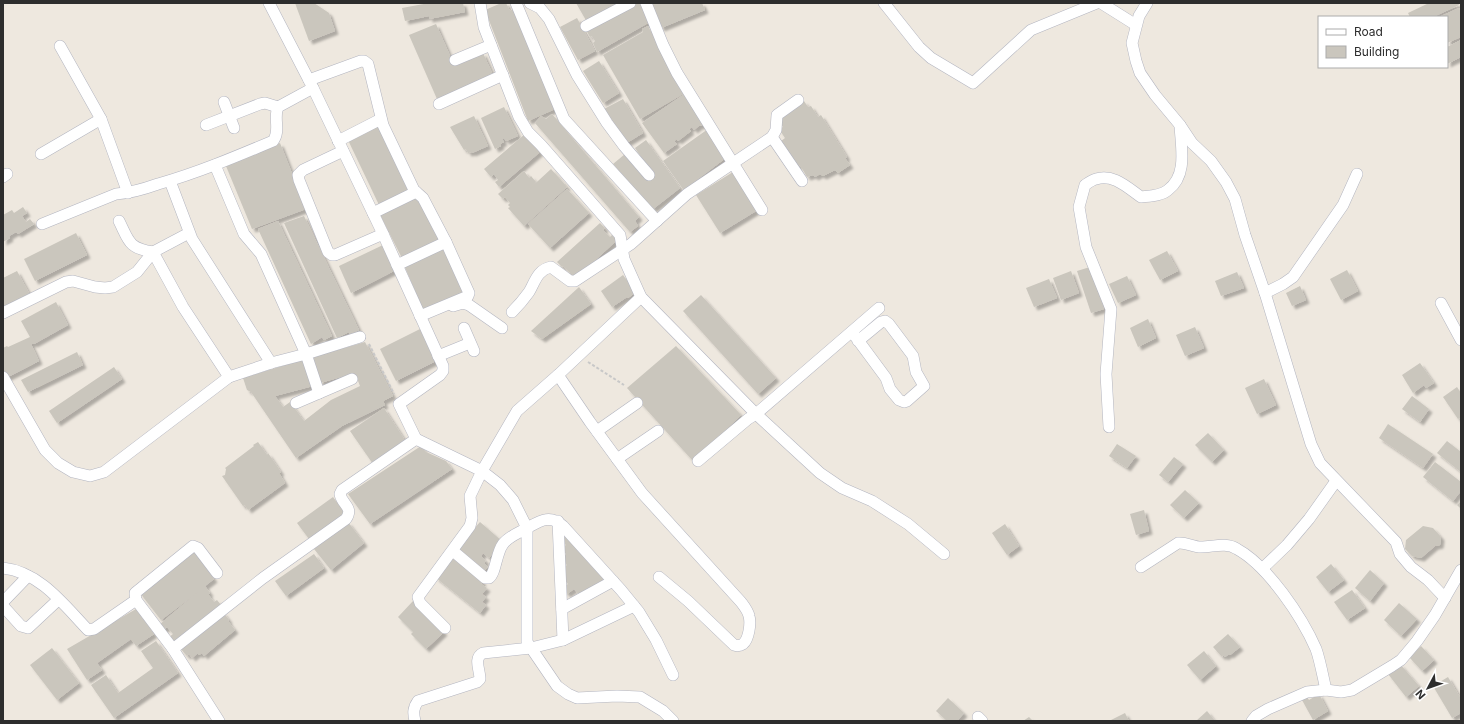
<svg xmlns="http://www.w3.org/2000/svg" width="1464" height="724" font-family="Inter,sans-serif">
  <defs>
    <filter id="shadow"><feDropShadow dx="3.5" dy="3.5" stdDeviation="1" flood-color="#0004"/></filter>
  </defs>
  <rect width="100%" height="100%" fill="#eee8df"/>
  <g fill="#cac6bd" filter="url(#shadow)">
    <polygon points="295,3 314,3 329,13 335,31 309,41"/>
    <polygon points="429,3 463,3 465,12 429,19 429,16 405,21 402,8"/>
    <polygon points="498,3 506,3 510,11 513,9 555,109 528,121 485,10 499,4"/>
    <polygon points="576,3 619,3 587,22"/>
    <polygon points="635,3 640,3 648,23 597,52 593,43 595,41 592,36 590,37 586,30"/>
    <polygon points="650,3 702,3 705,10 661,28"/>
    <polygon points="1429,3 1458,3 1459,5 1433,17 1410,17 1408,13"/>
    <polygon points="1459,8 1461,12 1461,37 1447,43 1447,17 1439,17"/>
    <polygon points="577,18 595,51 578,60 560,27"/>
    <polygon points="436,24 454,65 483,53 493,75 437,99 409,35"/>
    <polygon points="648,26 683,94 640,119 603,55 643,32 642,29"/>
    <polygon points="1461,40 1461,57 1447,64 1447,47"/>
    <polygon points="599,61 619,93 603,103 583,71"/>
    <polygon points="686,93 706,123 701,126 700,125 694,130 692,127 689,129 691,131 678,141 677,139 674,141 677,144 664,153 642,123"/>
    <polygon points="623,99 643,133 625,144 604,109"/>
    <polygon points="804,101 808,107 811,106 818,117 821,115 847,157 845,158 850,165 838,173 835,170 823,176 820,174 815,177 813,175 807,177 800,165 798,167 781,141 785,138 779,129 783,127 777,118"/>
    <polygon points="504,107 518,136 506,141 504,138 502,139 504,142 500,144 501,146 495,149 481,118"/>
    <polygon points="552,114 639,217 635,221 638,226 630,232 535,123 541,116 546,119"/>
    <polygon points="474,116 488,146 472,153 472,152 468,153 466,149 464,150 450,127"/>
    <polygon points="381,124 414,191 380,207 348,140"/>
    <polygon points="708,129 727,157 690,185 691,187 685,192 663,161"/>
    <polygon points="525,134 540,152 499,187 495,182 498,180 494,174 491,177 484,169"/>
    <polygon points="646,140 680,188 653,209 613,164 625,154 653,175 635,148"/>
    <polygon points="280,143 306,209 252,229 226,166"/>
    <polygon points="551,169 567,187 524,226 508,208 510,207 508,205 510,203 505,197 503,199 498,194 524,171 529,178 531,176 536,182 526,192"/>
    <polygon points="733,172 756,211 720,233 696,195"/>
    <polygon points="567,189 589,213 550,248 528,224"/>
    <polygon points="416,194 441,240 403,260 379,213"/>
    <polygon points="23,207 27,213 22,216 26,222 30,219 34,224 18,234 16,232 9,236 10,238 3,242 3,215 12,210 14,213"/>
    <polygon points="304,216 359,330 350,335 349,332 337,338 284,223"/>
    <polygon points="278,221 332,336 324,340 322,337 311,344 258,229"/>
    <polygon points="600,223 605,228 603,230 610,237 612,235 617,240 574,280 568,274 570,273 563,266 562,267 557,262"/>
    <polygon points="76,233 87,255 35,281 24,259"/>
    <polygon points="383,245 394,271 351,293 339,266"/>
    <polygon points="444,246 467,294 424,312 404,265"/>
    <polygon points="1167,251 1178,271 1160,280 1149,260"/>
    <polygon points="1090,267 1104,309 1091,313 1077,271"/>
    <polygon points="1347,270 1358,291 1341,300 1330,279"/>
    <polygon points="17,271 30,295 3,309 3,278"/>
    <polygon points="1071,271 1079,293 1061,300 1053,278"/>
    <polygon points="1237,272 1244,288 1221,296 1215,281"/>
    <polygon points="623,275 636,292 628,298 627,297 612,307 601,291"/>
    <polygon points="1127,276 1136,295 1118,303 1109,284"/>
    <polygon points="1049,279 1057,298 1034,307 1026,288"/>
    <polygon points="1300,286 1306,300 1292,306 1286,293"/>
    <polygon points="579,287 591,304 542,339 531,331"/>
    <polygon points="701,295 776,378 758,394 683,311"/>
    <polygon points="56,302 68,325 34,344 33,343 31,344 39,361 6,378 3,373 3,348 7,346 8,347 30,337 21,321"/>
    <polygon points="1148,319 1156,338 1138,347 1130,328"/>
    <polygon points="1195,327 1204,348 1185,356 1176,335"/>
    <polygon points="422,328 436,361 396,381 380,349"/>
    <polygon points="365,342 393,396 383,401 385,405 342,426 296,458 251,392 247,390 243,378 305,359 313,386 275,396 283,407 290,402 304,421 331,400 360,386 355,373 320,383 313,357"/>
    <polygon points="676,346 741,415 693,461 627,388"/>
    <polygon points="77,352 83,365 28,392 21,380"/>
    <polygon points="1420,363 1434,383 1426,388 1424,385 1413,393 1402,375"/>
    <polygon points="114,367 122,379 57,423 49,411"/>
    <polygon points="1264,379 1276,405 1257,414 1245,388"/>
    <polygon points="1457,387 1461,393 1461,417 1458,419 1443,397"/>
    <polygon points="1412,396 1429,409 1420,422 1402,409"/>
    <polygon points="384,408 406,442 373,464 350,431"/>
    <polygon points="1388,424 1433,454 1423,468 1379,438"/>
    <polygon points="1208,433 1224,450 1212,462 1195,445"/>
    <polygon points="1447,441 1461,452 1461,472 1437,453"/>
    <polygon points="258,442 267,455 268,453 281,472 279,473 285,483 248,510 245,505 243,506 222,476 225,475 226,469 225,468 254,446 253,445"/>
    <polygon points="1117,444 1136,456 1127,468 1109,456"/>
    <polygon points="421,446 426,452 446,461 452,469 370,524 348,494"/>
    <polygon points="1174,457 1183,464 1168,482 1159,475"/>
    <polygon points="1435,462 1461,482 1461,491 1453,501 1423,477"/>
    <polygon points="1185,490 1199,503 1184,518 1170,505"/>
    <polygon points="333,497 345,513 309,539 297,523"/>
    <polygon points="1461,501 1461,509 1457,505"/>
    <polygon points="1144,510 1149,531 1136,535 1130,514"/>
    <polygon points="348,522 364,543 331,570 314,549"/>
    <polygon points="480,522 503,542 489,558 483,553 481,556 486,561 484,563 488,567 483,572 455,550"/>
    <polygon points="1005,524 1019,546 1007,555 992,533"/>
    <polygon points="1423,526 1433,528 1441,537 1440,545 1435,546 1421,558 1412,556 1405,549 1406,540"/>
    <polygon points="567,533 608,579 581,597 574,589 567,594 562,588 568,584 561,576 561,569 567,565 561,559 566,554 561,548 566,545 560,539"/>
    <polygon points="193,550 214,579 205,586 210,593 208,594 214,602 217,600 221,605 175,644 169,637 173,634 167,627 163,630 159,625 198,592 161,620 140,593"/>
    <polygon points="314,554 324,568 286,596 275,581"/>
    <polygon points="454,557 483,582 481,584 487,588 482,594 486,597 482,602 486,605 480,613 435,577"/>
    <polygon points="1331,564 1344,580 1328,592 1316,577"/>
    <polygon points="1370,570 1384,583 1370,601 1355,588"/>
    <polygon points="1352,590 1365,608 1347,620 1334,602"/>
    <polygon points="413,601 444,632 426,649 411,634 413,632 398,617"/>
    <polygon points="1399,603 1417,619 1401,636 1384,620"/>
    <polygon points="136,609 154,634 136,646 131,639 97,663 102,670 87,680 67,649"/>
    <polygon points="223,612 229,620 228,621 235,630 204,656 202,653 199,655 198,653 192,658 189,654 187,656 180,648"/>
    <polygon points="1228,634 1240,647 1230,655 1229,654 1225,657 1223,655 1222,657 1213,647"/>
    <polygon points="156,641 178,673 114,718 91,685 106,675 118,693 153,668 141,651"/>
    <polygon points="1421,646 1434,660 1422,671 1409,657"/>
    <polygon points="52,648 79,683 57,700 30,665"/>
    <polygon points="1204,651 1216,666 1200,680 1187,665"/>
    <polygon points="1400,664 1419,686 1406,697 1388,674"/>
    <polygon points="1448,677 1461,699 1461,713 1452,718 1433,686"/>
    <polygon points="1319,694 1328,711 1313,720 1302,700 1307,697 1309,700"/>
    <polygon points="948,698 964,713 957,721 947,721 936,711"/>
    <polygon points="1207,711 1215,721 1196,721"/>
    <polygon points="1125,713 1129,721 1109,721"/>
    <polygon points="1029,717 1033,721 1023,721"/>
  </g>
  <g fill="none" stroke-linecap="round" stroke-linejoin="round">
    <defs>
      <g id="street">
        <polyline points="269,3 313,88 383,234 443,366 443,371 440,375 399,404 416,439 482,471 470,496 472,518 470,526 418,597 420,603 445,628"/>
        <polyline points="480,3 484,27 519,117 528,132 541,145 620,235 624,259 641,297 756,414 820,473 842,488 872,501 908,524 944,554"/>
        <polyline points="516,3 564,119 657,221"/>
        <polyline points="530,3 540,8 549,19 577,75 607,123 624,146 649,175"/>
        <polyline points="646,3 663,45 677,73 762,210"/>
        <polyline points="884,3 919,47 931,58 973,83 1031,30 1097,3"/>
        <polyline points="1101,3 1136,25"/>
        <polyline points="1147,3 1139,16 1132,43 1136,61 1140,73 1155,95 1180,125 1192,143 1211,161 1226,182 1235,199 1245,235 1265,293 1311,444 1320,463 1396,542 1400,554 1411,567 1428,580 1445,598"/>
        <polyline points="586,26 630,3"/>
        <polyline points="60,46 101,119 128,193"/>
        <polyline points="455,60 491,45"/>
        <polyline points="309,80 361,61 364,61 368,64 383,125 414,190 423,198 446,242 469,293 468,296 420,316"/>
        <polyline points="224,102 234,128"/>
        <polyline points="439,104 503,75"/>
        <polyline points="206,125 260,104 265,103 278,107"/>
        <polyline points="772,137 802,181"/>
        <polyline points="338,141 381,119"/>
        <polyline points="343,151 303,170 298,175 299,180 328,252 332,255 335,255 383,234"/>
        <polyline points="41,154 101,119"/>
        <polyline points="215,165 244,234 261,254 306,354 271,363 229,377"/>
        <polyline points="3,177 7,174"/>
        <polyline points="170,181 192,239 271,363"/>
        <polyline points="373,213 416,192"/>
        <path d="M119 221C129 241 128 248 153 252"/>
        <path d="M42 224 116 194C131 193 144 189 158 184 197 173 235 157 273 141 281 131 273 118 278 107L313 88"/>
        <polyline points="397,265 446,242"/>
        <polyline points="1265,293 1283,284 1293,277 1343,205 1357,174"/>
        <path d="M641 297 558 375 517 411 482 471 500 485 513 500 527 528C540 521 550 514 563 526L621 590 639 612 656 640 673 675"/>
        <polyline points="1441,303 1461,340"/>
        <polyline points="453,306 463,303 469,305 502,328"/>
        <path d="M512 312C518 306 524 299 529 292 535 282 537 270 551 267L570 281H575L631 244 687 194 772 137 776 130 777 115 798 100"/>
        <polyline points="3,313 66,282 73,281 95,287 105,288 113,287 137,272 153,252 189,233"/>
        <polyline points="464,328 474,351"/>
        <polyline points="852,332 886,378 890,389 899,400 904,402 907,401 924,386 916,372 913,356 889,324 885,321 881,322 858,341"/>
        <polyline points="438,356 470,343"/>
        <path d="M558 375 590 422 642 493 741 602C744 606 748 611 749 616 751 623 749 639 743 644 740 646 737 646 734 645L688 601 659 577"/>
        <polyline points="3,377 45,450 58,463 73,472 90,476 104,472 229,377 183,307 153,252"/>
        <polyline points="319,393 306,354 360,337"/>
        <polyline points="296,403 352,379"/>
        <path d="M1109 427 1106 374 1111 309 1086 247 1079 207 1085 185C1088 183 1092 180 1096 179 1113 173 1128 188 1141 197 1150 196 1161 196 1168 190 1188 175 1181 147 1180 125"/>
        <polyline points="597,431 637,403"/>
        <polyline points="617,459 658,431"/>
        <polyline points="698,461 748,419 756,414 879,308"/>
        <polyline points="558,521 563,640"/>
        <path d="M453 551 485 578H489C496 573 496 553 503 544 509 536 519 533 527 528V642L557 686 568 694 577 698 617 696 640 697 663 711 673 721"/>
        <path d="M1141 567 1178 543C1186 542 1193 547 1201 547 1213 547 1226 542 1237 549 1268 566 1302 617 1316 649 1320 660 1323 677 1326 690"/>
        <path d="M3 568C40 572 64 605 88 630L94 629 136 600"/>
        <polyline points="1263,568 1287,545 1309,519 1336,481"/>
        <polyline points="3,602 28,576"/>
        <polyline points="3,606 21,626 28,628 58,600"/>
        <polyline points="562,609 613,581"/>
        <polyline points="173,649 136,600 135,593 193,546 198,548 217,573"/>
        <polyline points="978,717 982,721"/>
        <path d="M219 721 173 649 263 578 346 519C354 507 342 505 340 494L342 490 416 439"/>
        <path d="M415 721C413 713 413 708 418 701L477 682 480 679C480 670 473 658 483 653L531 648 563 640 634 606"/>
        <polyline points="1252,721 1256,716 1268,709 1307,692 1326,690 1341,692 1352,690 1392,666 1401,660 1417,641 1435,615 1461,570"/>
      </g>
    </defs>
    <use href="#street" stroke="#b3b5c0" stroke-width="12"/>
    <g stroke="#c8c8c8" stroke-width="2" stroke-dasharray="3 2" stroke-linecap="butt">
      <polyline points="369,344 394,394"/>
      <polyline points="588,362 624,385"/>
    </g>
    <use href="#street" stroke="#fff" stroke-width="11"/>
  </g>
  <rect width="1464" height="724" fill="none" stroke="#2d2d2d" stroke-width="8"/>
  <rect x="1318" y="16" width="130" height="52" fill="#ffffff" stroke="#ababab"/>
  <rect x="1326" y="29" width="20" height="6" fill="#ffffff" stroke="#ababab"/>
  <text x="1354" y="36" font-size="12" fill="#2d2d2d">Road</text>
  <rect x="1326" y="46" width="20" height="12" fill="#cac6bd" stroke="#ababab"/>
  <text x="1354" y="56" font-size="12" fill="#2d2d2d">Building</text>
  <g transform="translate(1428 688) rotate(229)" stroke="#ffffff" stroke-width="3" paint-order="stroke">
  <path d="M0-3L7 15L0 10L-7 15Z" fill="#2d2d2d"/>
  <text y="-6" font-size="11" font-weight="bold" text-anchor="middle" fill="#2d2d2d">N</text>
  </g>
</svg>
